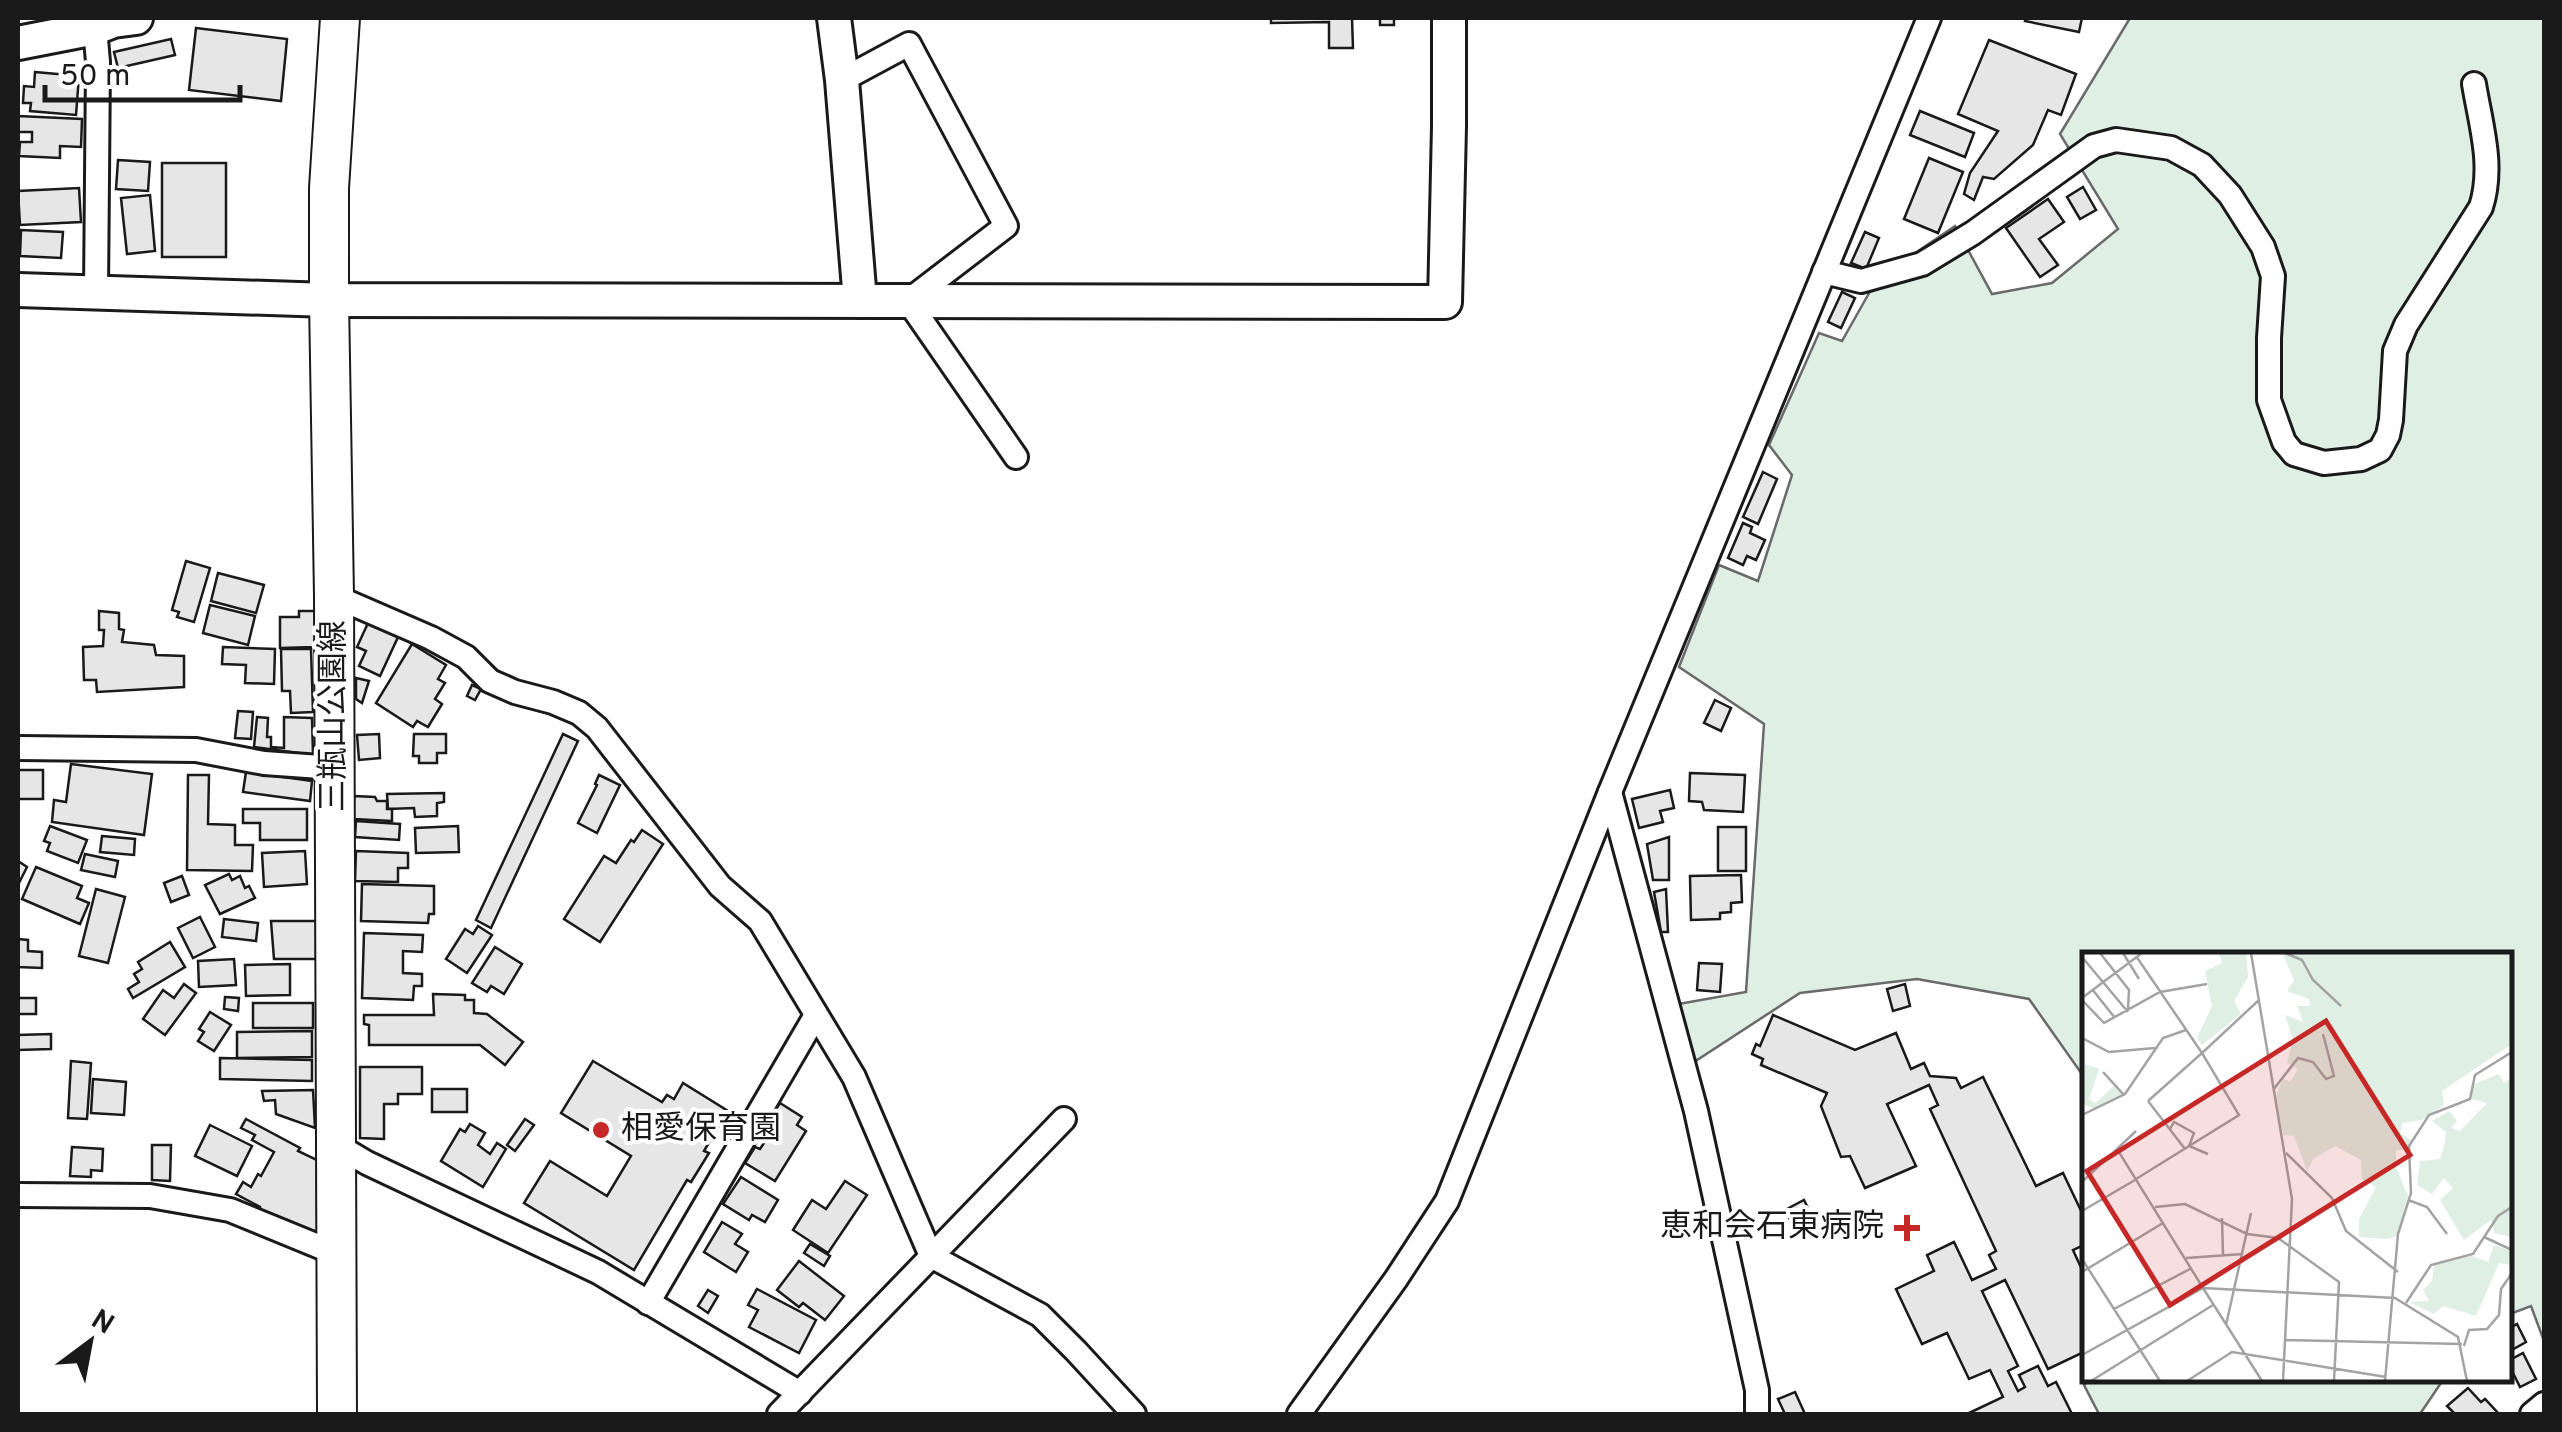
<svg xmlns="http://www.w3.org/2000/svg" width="2562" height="1432" font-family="Overpass,'Noto Sans JP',sans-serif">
  <rect width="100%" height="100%" fill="#fff"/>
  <g fill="#e0efe3" stroke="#6a6a6a" stroke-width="2.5">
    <polygon points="2130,18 2544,18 2544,1341 2531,1306 2510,1314 2510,954 2084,954 2084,1077 2029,999 1917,979 1800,993 1694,1062 1673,1005 1746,992 1764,724 1679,667 1719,565 1758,581 1792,475 1769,445 1819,333 1842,341 1877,279 1955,226 1992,294 2052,283 2118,229 2060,134"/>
    <polygon points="2090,1380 2443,1380 2420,1414 2099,1414 2084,1385"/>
  </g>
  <g fill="#e6e6e6" stroke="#1a1a1a" stroke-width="2.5">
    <polygon points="1271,18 1394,18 1394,25 1380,25 1380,18 1352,18 1353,48 1329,48 1329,22 1271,23"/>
    <polygon points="2026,18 2082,18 2079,32 2025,21"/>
    <polygon points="196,28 287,39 281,101 189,90"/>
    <polygon points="171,39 175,55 118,68 114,52"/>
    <polygon points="1989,40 2076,74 2061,115 2048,110 2033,145 1994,179 1983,177 1974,200 1964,194 1970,173 1998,131 1958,114"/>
    <polygon points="35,72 79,76 76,115 30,111 31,103 23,103 24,86 34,87"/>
    <polygon points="1920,111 1974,133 1965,157 1910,135"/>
    <polygon points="18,116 82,119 81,147 60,146 60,158 19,156 20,142 32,142 32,132 18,132"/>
    <polygon points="1929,158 1963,172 1938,233 1904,219"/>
    <polygon points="118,160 150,162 148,191 116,189"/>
    <rect x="162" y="163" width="64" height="94"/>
    <polygon points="2083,187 2096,210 2080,219 2067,197"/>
    <polygon points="79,188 81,222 20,225 18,191"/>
    <polygon points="150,195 155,251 127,254 121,198"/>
    <polygon points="2048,199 2064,222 2039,239 2058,265 2040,277 2006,228"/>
    <polygon points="21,230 63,232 61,258 20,256"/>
    <polygon points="1865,232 1879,238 1866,269 1851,263"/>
    <polygon points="1842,292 1855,298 1841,328 1828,322"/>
    <polygon points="1763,472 1777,479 1758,524 1743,517"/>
    <polygon points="1743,523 1752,527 1750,533 1765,540 1756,560 1747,556 1743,565 1728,558"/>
    <polygon points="186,561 210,568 194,622 177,617 179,612 172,610"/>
    <polygon points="218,573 264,585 256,613 211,601"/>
    <polygon points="210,605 255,616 248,645 203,633"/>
    <polygon points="99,611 119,613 119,629 124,630 122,642 154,645 156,655 184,656 184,687 97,692 96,680 84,680 83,647 103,646 104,630 99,630"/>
    <polygon points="299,611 315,611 315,647 280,648 280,617 299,617"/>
    <polygon points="368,623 398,637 380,676 359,666 366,651 357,647"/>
    <polygon points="412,644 446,665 438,679 445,683 435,699 442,704 428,727 417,721 413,727 376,703"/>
    <polygon points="223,647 275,649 274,684 245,683 246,665 222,664"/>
    <polygon points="281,649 311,649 313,712 291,713 290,691 282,691"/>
    <polygon points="356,678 369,681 362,703 356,699"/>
    <polygon points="472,685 481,689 475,700 467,696"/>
    <polygon points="1715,700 1731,708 1721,731 1704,723"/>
    <polygon points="238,711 253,712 251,739 235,738"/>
    <polygon points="257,717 268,718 267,737 271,737 271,747 284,748 284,717 312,718 313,755 254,747"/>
    <polygon points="379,734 380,758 359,760 357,735"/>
    <polygon points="414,734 446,734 446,753 437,753 437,763 419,763 419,756 413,756"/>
    <polygon points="563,734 578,741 491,928 476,920"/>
    <polygon points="71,764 152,774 144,835 52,822 54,800 66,802"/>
    <rect x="18" y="770" width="25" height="29"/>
    <polygon points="246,772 312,781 310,801 243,792"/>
    <polygon points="1690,773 1745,775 1743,812 1704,810 1702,802 1689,801"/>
    <polygon points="188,775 209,775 208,824 235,825 235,845 253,845 252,871 187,870"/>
    <polygon points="599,775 620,785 597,833 578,823 597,785 595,784"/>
    <polygon points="1670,790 1674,808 1660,811 1663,822 1639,828 1632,799"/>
    <polygon points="444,793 444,802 437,803 437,816 415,817 414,808 388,809 387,794"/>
    <polygon points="354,796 375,797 377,801 387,801 387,809 392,809 392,821 353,819"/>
    <polygon points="243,809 307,809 307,840 260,840 260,823 243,823"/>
    <polygon points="356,821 400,824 399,840 355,837"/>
    <polygon points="50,826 87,840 78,863 47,851 50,843 44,841"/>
    <polygon points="458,826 459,852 416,853 415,828"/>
    <rect x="1718" y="827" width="28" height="44"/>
    <polygon points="642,830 663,844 600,942 564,919 604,856 616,863 631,840 634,842"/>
    <polygon points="102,836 135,839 134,855 100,852"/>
    <polygon points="1669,837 1669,880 1653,880 1647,844"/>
    <polygon points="305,851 307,884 264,887 262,853"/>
    <polygon points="356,851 408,853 408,868 398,868 398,882 355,881"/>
    <polygon points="85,854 118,861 115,877 81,870"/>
    <polygon points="18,861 27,867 18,885"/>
    <polygon points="36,867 82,886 77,898 89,903 80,924 22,899"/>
    <polygon points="229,874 232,880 240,876 245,888 249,886 255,898 220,914 205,885"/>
    <polygon points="1741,875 1742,902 1731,903 1731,912 1720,913 1720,919 1691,920 1690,876"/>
    <polygon points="182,876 189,895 171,902 164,883"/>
    <polygon points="362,884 434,886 434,914 429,914 428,923 361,921"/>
    <polygon points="96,889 125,897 108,963 79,956"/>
    <polygon points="1666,889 1668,932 1661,932 1654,892"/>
    <polygon points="200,917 215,947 193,958 178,928"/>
    <polygon points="224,919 258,923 256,941 222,937"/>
    <polygon points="271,921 316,921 316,959 274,959"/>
    <polygon points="478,926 492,935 467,973 446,959 465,929 473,934"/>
    <polygon points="364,933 423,935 422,952 403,951 403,973 422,974 422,986 414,986 413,1000 362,998"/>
    <polygon points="18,939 28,940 28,951 42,952 42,968 18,967"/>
    <polygon points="170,942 185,967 133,998 128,989 139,982 134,974 142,969 138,962"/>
    <polygon points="495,947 522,964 504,994 491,986 487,992 472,983"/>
    <polygon points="234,959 236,985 199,987 198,961"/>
    <polygon points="1699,963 1722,964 1720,992 1697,990"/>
    <polygon points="290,964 290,995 246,996 245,965"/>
    <polygon points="184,984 196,993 165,1035 143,1019 163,990 174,998"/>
    <polygon points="1905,984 1910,1006 1893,1011 1887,989"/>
    <polygon points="433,994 465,995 465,1000 474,1000 474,1013 487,1014 523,1042 505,1065 480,1045 369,1045 369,1025 364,1024 364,1015 434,1015"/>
    <polygon points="225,997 239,998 238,1011 224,1009"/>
    <rect x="18" y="998" width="18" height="16"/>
    <rect x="253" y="1003" width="60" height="25"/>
    <polygon points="210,1012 231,1025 214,1051 198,1041 204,1032 199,1029"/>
    <polygon points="1773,1015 1855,1050 1896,1033 1911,1069 1924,1063 1930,1076 1956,1078 1961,1088 1983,1077 2036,1186 2063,1173 2084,1217 2084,1245 2073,1250 2084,1274 2084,1352 2048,1369 2005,1280 1982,1291 2018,1366 2008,1371 2018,1391 2025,1387 2019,1375 2038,1366 2048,1386 2056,1382 2072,1414 1967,1414 2003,1397 1990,1370 1969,1379 1947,1333 1922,1344 1896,1289 1934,1271 1927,1255 1954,1242 1972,1280 1996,1269 1989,1255 1996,1251 1930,1109 1938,1105 1929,1085 1887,1104 1916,1166 1865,1188 1850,1156 1841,1157 1821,1106 1827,1093 1761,1065 1763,1059 1752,1054 1756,1044 1760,1046"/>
    <polygon points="312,1031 312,1057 237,1058 237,1032"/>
    <polygon points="51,1034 51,1049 18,1050 18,1035"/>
    <polygon points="220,1058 312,1060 312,1081 220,1079"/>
    <polygon points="71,1061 91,1063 87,1119 68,1118"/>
    <polygon points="593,1061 662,1102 667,1095 674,1099 683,1083 728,1111 704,1151 709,1153 691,1182 687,1180 634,1270 524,1203 550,1161 607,1196 631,1156 561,1113"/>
    <polygon points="360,1067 422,1067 422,1094 398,1094 398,1104 384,1104 384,1139 360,1138"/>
    <polygon points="93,1079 126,1082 124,1115 91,1113"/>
    <rect x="432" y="1089" width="35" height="23"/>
    <polygon points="313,1090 315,1128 276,1114 275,1100 264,1101 262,1091"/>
    <polygon points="780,1103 802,1117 797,1125 806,1131 775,1181 745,1163 755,1147 760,1149 766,1140 759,1136"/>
    <polygon points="246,1119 300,1148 298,1151 317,1160 317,1240 259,1212 260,1207 236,1194 243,1182 251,1187 258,1174 261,1176 274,1152 252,1140 255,1135 241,1128"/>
    <polygon points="525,1119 534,1125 515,1151 507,1145"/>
    <polygon points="470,1124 485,1133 478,1145 490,1154 497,1143 506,1149 483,1187 441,1161 460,1129 465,1132"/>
    <polygon points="210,1125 252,1146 237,1176 195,1156"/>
    <polygon points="152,1145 171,1145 170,1181 152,1180"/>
    <polygon points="72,1147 103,1149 102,1171 91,1170 91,1177 70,1176"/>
    <polygon points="741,1177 778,1200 765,1222 752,1215 749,1220 723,1204"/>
    <polygon points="845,1181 867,1195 828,1253 793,1230 812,1200 826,1209"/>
    <polygon points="1804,1200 1817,1226 1798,1235 1785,1210"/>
    <polygon points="722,1222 742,1234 735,1244 748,1252 736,1272 704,1252"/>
    <polygon points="810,1244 830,1256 824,1266 804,1253"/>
    <polygon points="799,1261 844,1296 825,1320 803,1303 799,1307 777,1290"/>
    <polygon points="757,1289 816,1320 799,1353 749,1327 758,1310 748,1305"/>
    <polygon points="708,1290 718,1296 708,1313 698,1306"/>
    <polygon points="2517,1324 2526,1342 2510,1351 2510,1328"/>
    <polygon points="2523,1353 2536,1379 2520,1387 2510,1367 2510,1360"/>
    <polygon points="2468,1388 2481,1402 2485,1399 2499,1414 2455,1414 2447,1406"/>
    <polygon points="1795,1392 1805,1414 1785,1414 1778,1399"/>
  </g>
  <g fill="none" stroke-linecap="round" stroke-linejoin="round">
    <defs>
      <g id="street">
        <polyline points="95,28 98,62 96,292"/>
        <polyline points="842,80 909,44 1006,226 908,301 1016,457"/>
        <path d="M1824 272 1861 281 1922 264 1973 233 2094 146 2116 140 2171 148 2202 165 2230 195 2263 247 2273 276 2269 338V400L2284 442 2294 454 2324 463 2361 459 2380 450 2388 435 2391 420 2395 351 2406 325 2481 207C2494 166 2481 126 2474 84"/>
        <polyline points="334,596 431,638 466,657 490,681 515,692 553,702 579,713 597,728 720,886 760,921 854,1077 931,1256 1040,1315 1076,1351 1134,1414"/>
        <polyline points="18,748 196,750 264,763 335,768"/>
        <polyline points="1610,792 1696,1111 1757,1390 1757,1414"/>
        <polyline points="335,1144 367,1163 598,1272 800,1393"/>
        <polyline points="18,1195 150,1196 230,1210 335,1253"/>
        <polyline points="648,1303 816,1015"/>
        <polyline points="779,1414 1064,1119"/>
        <polyline points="1299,1414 1396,1279 1447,1201 1610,792 1929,18"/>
        <polyline points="2532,1414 2544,1404"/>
      </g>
      <g id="secondary">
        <polyline points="834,18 842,80 860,301"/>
        <polyline points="18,43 95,28 113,21 136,18"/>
        <polyline points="18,290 329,300 1445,302 1449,126 1449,18"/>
      </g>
      <polyline id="primary" points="337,1414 334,596 329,300 329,188 340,18"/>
    </defs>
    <use href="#street" stroke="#1a1a1a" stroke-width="28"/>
    <use href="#secondary" stroke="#1a1a1a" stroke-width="38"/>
    <use href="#primary" stroke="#1a1a1a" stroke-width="42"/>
    <use href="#street" stroke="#fff" stroke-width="22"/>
    <use href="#secondary" stroke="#fff" stroke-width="32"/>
    <use href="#primary" stroke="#fff" stroke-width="38"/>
  </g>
  <g fill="#c62828" stroke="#fff" stroke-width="4">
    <circle cx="601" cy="1130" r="10"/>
    <path d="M1902 1213h10v10h10v10h-10v10h-10v-10h-10v-10h10z"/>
  </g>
  <g text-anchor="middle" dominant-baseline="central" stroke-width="8" stroke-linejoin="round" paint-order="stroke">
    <g font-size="32" fill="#1a1a1a" stroke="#fff">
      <text transform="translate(335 716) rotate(-90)">三瓶山公園線</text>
    </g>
    <g font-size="32" fill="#1a1a1a" stroke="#fff" text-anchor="start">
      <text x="621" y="1130">相愛保育園</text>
      <text x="1884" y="1228" text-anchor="end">恵和会石東病院</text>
    </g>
  </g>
  <g transform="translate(2082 952)">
    <rect width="430" height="430" fill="#fff"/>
    <path d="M137 1H164L166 25 152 49 159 62 120 93 115 86 130 54 123 19 140 11ZM200 1H430V92L360 139 362 153 340 168 321 171 318 181 329 188 325 198H314V215L326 244 315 284 306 287 277 285V267L294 235 280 227 279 208 253 194 231 207 225 219 212 184 201 183 194 144 201 126 208 130 216 117 205 111 211 88 203 63 221 70 215 54H228L227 47 205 39 212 28ZM3 112 17 117 7 147 13 151 33 133 40 142 13 157 0 152ZM417 122 422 131 430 126V285L412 281 409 268 382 288 358 248 371 236 362 226 350 242 335 233 338 209 358 207 362 194 364 180 350 169 367 159 375 169 369 176 378 179 405 151 389 147 390 133ZM412 293 430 299V313L417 311 394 364 361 354 352 362 327 350 347 349 341 338 350 329 352 313 390 304 406 310Z" fill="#e0efe3"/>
    <path fill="none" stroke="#a3a3a3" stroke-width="2.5" d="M18 1 47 38 46 57M41 1 57 27M169 1 210 247 201 429M203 1 220 8 231 28 259 54M54 4 120 101 66 149M0 5 46 60M10 37 33 66M0 46 60 1M0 48 22 71 78 40 125 32M0 86 27 100 73 96M21 120 42 143M191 138 216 106 231 110 244 127 252 124 241 82M66 149 103 197M0 163 43 142 81 86 104 78M88 177 92 170 112 181 107 194 126 202M54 179 35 197 121 336 313 346 376 385 385 429M204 201 250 246 264 279 316 320M54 227 157 163 120 101 177 48M0 230 35 197M326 248 345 255 365 282M73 255 103 252 165 282 196 286 257 330 252 429M0 259 53 228M140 266 141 303M402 285 430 298M104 306 161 302M0 307 78 429M0 320 81 271M324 351 349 313 391 302 416 264 430 255M32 357 108 317M144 373 169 261M203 388 380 392M382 394 387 378 405 377 417 363 419 337 430 321M0 403 121 336 180 429M9 429 131 353M105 429 150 400 304 425M303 429 316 282 329 241 327 194 347 163 388 147 393 123 430 100"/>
    <path fill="#c62828" fill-opacity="0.15" stroke="#c62828" stroke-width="5" d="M244 69 328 203 88 353 5 219Z"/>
    <rect width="430" height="430" fill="none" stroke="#1a1a1a" stroke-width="5"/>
  </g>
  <rect width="2562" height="1432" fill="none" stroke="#1a1a1a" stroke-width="40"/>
  <g transform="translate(90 1342) rotate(32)" stroke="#ffffff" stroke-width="8" paint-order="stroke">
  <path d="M0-8L18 38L0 25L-18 38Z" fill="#1a1a1a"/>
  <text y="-15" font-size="28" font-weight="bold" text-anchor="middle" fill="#1a1a1a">N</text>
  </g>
  <path d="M45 85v15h195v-15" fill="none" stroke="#1a1a1a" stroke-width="5"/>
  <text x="60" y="85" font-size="30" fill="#1a1a1a" stroke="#ffffff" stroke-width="8" paint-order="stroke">50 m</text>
</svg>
